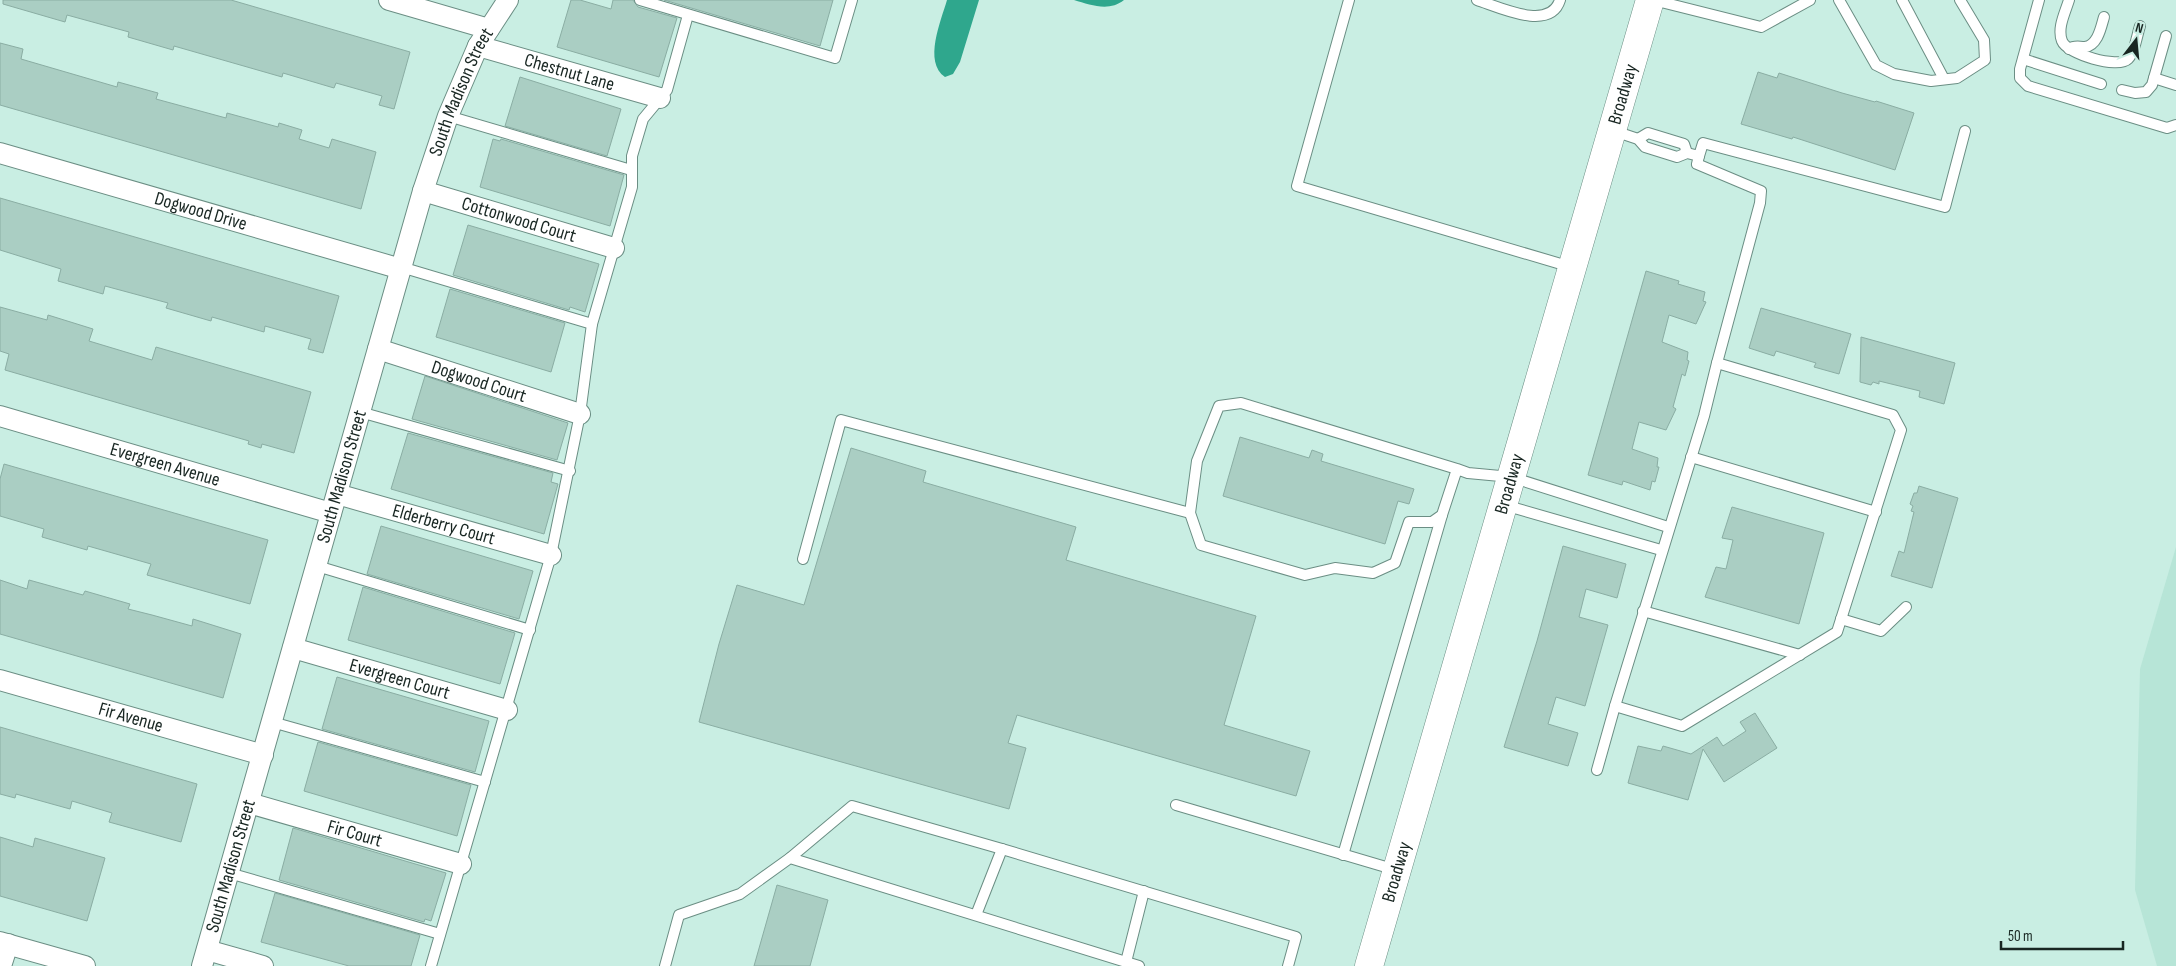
<svg xmlns="http://www.w3.org/2000/svg" width="2176" height="966" font-family="'Sofia Sans Condensed',sans-serif">
  <rect width="100%" height="100%" fill="#c9eee3"/>
  <polygon fill="#b7e5d7" points="2176,547 2176,966 2157,966 2135,890 2140,669"/>
  <g fill="#2fa78d">
    <path d="M947 0H979L960 62 953 74 945 77C923 62 941 21 947 0Z"/>
    <path d="M1074 0H1124C1109 12 1091 5 1074 0Z"/>
  </g>
  <g fill="#aacec3" stroke="#8aada3">
    <polygon points="3,0 231,0 410,52 394,109 379,105 382,96 336,83 334,88 283,73 282,77 174,46 173,50 128,37 129,32 67,15 65,22 3,4"/>
    <polygon points="571,0 580,0 611,9 613,0 633,0 638,7 677,18 659,77 557,47"/>
    <polygon points="664,0 833,0 820,46"/>
    <polygon points="0,43 23,49 21,59 117,87 118,82 158,93 156,99 226,118 227,113 278,127 279,123 302,130 299,139 329,148 332,139 376,152 361,209 0,105"/>
    <polygon points="1758,72 1777,78 1779,73 1842,93 1875,102 1876,101 1914,113 1895,170 1793,137 1792,139 1741,124"/>
    <polygon points="520,77 621,109 607,156 505,126"/>
    <polygon points="493,139 500,141 501,139 624,175 610,226 480,187"/>
    <polygon points="0,198 339,296 323,353 308,349 311,339 265,326 264,332 212,317 211,321 166,308 168,303 105,286 103,294 58,281 61,269 0,250"/>
    <polygon points="468,225 599,264 585,312 570,307 569,310 453,275"/>
    <polygon points="1646,271 1679,281 1678,284 1705,292 1703,301 1706,302 1696,324 1669,315 1662,342 1688,352 1687,360 1689,361 1685,376 1682,374 1673,407 1676,409 1666,430 1639,422 1632,449 1658,458 1657,467 1659,467 1655,482 1652,481 1650,490 1623,481 1622,485 1588,475"/>
    <polygon points="450,289 565,323 551,372 436,337"/>
    <polygon points="0,307 47,320 48,315 93,329 89,341 152,360 156,347 311,392 294,453 262,444 261,448 248,444 249,441 5,370 9,354 0,351"/>
    <polygon points="1761,308 1851,334 1839,374 1814,367 1816,363 1776,351 1774,356 1749,348"/>
    <polygon points="1861,337 1955,363 1944,404 1919,397 1920,391 1879,381 1879,384 1873,382 1871,385 1860,382"/>
    <polygon points="425,376 568,423 557,460 412,419"/>
    <polygon points="408,433 553,473 551,482 558,484 544,534 391,489"/>
    <polygon points="1240,437 1309,458 1312,450 1323,454 1321,461 1414,489 1409,504 1398,501 1385,544 1223,496"/>
    <polygon points="851,448 926,471 923,482 1076,527 1066,560 1256,616 1224,725 1310,751 1296,796 1017,715 1008,743 1026,748 1009,809 699,722 719,644 737,585 804,605"/>
    <polygon points="4,464 268,540 250,604 147,575 151,564 88,546 87,550 42,537 44,529 0,516 0,479"/>
    <polygon points="1919,486 1958,498 1932,588 1891,576 1899,551 1904,553 1914,512 1911,511 1913,506 1910,504 1914,493 1917,493"/>
    <polygon points="1732,507 1824,533 1799,624 1705,597 1716,567 1726,569 1733,540 1722,538"/>
    <polygon points="381,526 533,571 519,619 367,574"/>
    <polygon points="1563,546 1626,564 1617,598 1586,589 1579,617 1608,625 1585,706 1556,697 1548,724 1578,733 1568,766 1504,747 1537,641"/>
    <polygon points="0,580 27,589 29,580 83,595 85,591 130,604 128,609 152,615 192,626 193,619 241,634 223,698 0,634"/>
    <polygon points="363,587 515,633 500,684 348,640"/>
    <polygon points="337,677 489,721 475,772 322,729"/>
    <polygon points="1755,713 1777,748 1724,782 1703,749 1688,800 1628,783 1638,746 1661,751 1663,746 1691,754 1717,737 1723,746 1746,731 1740,722"/>
    <polygon points="0,727 197,784 181,842 109,822 112,813 72,801 70,809 16,794 15,798 0,794"/>
    <polygon points="318,742 471,785 457,836 304,791"/>
    <polygon points="293,828 446,873 431,921 425,919 424,922 279,880"/>
    <polygon points="0,837 33,847 35,838 105,858 87,921 0,896"/>
    <polygon points="777,885 828,900 810,966 754,966"/>
    <polygon points="275,893 420,935 411,966 349,966 261,942"/>
  </g>
  <g fill="none" stroke-linecap="round" stroke-linejoin="round">
    <defs>
      <g id="lane">
        <polyline points="640,0 835,58 852,0"/>
        <polyline points="1349,0 1297,186 1571,267"/>
        <path d="M1477 0C1499 7 1550 32 1560 0"/>
        <polyline points="1653,0 1761,27 1810,0"/>
        <polyline points="1839,0 1876,65 1894,74 1931,81 1957,78 1985,60 1984,40 1960,0"/>
        <polyline points="1902,0 1944,79"/>
        <polyline points="2039,0 2020,69 2020,78 2028,86 2167,128 2176,125"/>
        <path d="M2069 0C2065 13 2057 28 2062 41 2067 54 2118 69 2128 59 2135 52 2137 35 2140 26"/>
        <path d="M2069 49C2075 45 2078 47 2085 47 2098 45 2101 27 2104 17"/>
        <polyline points="2023,59 2101,84"/>
        <polyline points="2154,78 2176,85"/>
        <polyline points="2122,90 2135,93 2146,92 2152,85 2166,36"/>
        <polyline points="448,116 631,170"/>
        <polyline points="1614,131 1638,139 1645,147 1677,157 1687,153 1699,156 1703,143 1945,207 1965,131"/>
        <polyline points="1638,139 1648,133 1684,144 1687,153"/>
        <polyline points="1699,156 1697,164 1761,191 1760,203 1717,363"/>
        <polyline points="401,267 592,324"/>
        <polygon points="1717,363 1893,415 1901,430 1837,632 1682,726 1615,706 1704,416"/>
        <polyline points="360,412 570,471"/>
        <polyline points="1691,457 1876,512"/>
        <polyline points="1457,469 1442,515 1432,522 1409,522 1395,563 1373,573 1335,568 1305,575 1201,545 1190,513 1197,461 1219,406 1241,403 1457,469 1468,473 1511,477 1668,527"/>
        <polyline points="1504,505 1661,550"/>
        <polyline points="803,559 841,420 1190,513"/>
        <polyline points="317,566 530,630"/>
        <polyline points="1643,611 1800,655"/>
        <polyline points="1841,619 1881,631 1906,607"/>
        <polyline points="272,722 485,782"/>
        <polyline points="1597,770 1615,706"/>
        <polyline points="1176,805 1396,870"/>
        <polyline points="1343,855 1442,515"/>
        <polyline points="790,858 852,806 1002,849 1296,937 1288,966"/>
        <polyline points="229,873 440,934"/>
        <polyline points="976,915 1002,849"/>
        <polyline points="1126,962 1144,891"/>
        <polyline points="431,966 551,555 580,414 592,324 632,187 632,156 643,119 667,90 688,15"/>
        <polyline points="665,966 679,915 740,894 790,858 1139,966"/>
      </g>
      <g id="street">
        <polyline points="389,0 489,29"/>
        <path id="s1" d="M478 46 660 98"/>
        <path id="s2" d="M0 153 401 269"/>
        <path id="s3" d="M423 191 614 248"/>
        <path id="s4" d="M378 349 580 414"/>
        <path id="s5" d="M0 416 331 513"/>
        <path id="s6" d="M337 494 551 555"/>
        <path id="s7" d="M293 648 507 710"/>
        <path id="s8" d="M0 680 263 755"/>
        <path id="s9" d="M249 803 461 864"/>
        <polyline points="0,942 85,966"/>
        <polyline points="207,950 263,966"/>
        <polyline points="1,966 8,944"/>
        <path id="s10" d="M202 966 423 191 448 116 478 46 508 0"/>
      </g>
      <g id="primary">
        <path id="s11" d="M1369 966 1650 0"/>
      </g>
    </defs>
    <use href="#lane" stroke="#6b8e84" stroke-width="12"/>
    <use href="#street" stroke="#6b8e84" stroke-width="22"/>
    <use href="#primary" stroke="#6b8e84" stroke-width="29"/>
    <use href="#lane" stroke="#fff" stroke-width="10"/>
    <use href="#street" stroke="#fff" stroke-width="20"/>
    <use href="#primary" stroke="#fff" stroke-width="28"/>
  </g>
  <g text-anchor="middle" dominant-baseline="central" stroke-width="4" stroke-linejoin="round" paint-order="stroke">
    <g font-size="19" fill="#182622" stroke="#c9eee3">
      <text stroke="none"><textPath href="#s1" startOffset="95">Chestnut Lane</textPath></text>
      <text stroke="none"><textPath href="#s10" startOffset="912">South Madison Street</textPath></text>
      <text stroke="none"><textPath href="#s11" startOffset="908">Broadway</textPath></text>
      <text stroke="none"><textPath href="#s2" startOffset="209">Dogwood Drive</textPath></text>
      <text stroke="none"><textPath href="#s3" startOffset="100">Cottonwood Court</textPath></text>
      <text stroke="none"><textPath href="#s4" startOffset="106">Dogwood Court</textPath></text>
      <text stroke="none"><textPath href="#s5" startOffset="172">Evergreen Avenue</textPath></text>
      <text stroke="none"><textPath href="#s10" startOffset="509">South Madison Street</textPath></text>
      <text stroke="none"><textPath href="#s11" startOffset="502">Broadway</textPath></text>
      <text stroke="none"><textPath href="#s6" startOffset="111">Elderberry Court</textPath></text>
      <text stroke="none"><textPath href="#s7" startOffset="111">Evergreen Court</textPath></text>
      <text stroke="none"><textPath href="#s8" startOffset="136">Fir Avenue</textPath></text>
      <text stroke="none"><textPath href="#s9" startOffset="110">Fir Court</textPath></text>
      <text stroke="none"><textPath href="#s10" startOffset="104">South Madison Street</textPath></text>
      <text stroke="none"><textPath href="#s11" startOffset="98">Broadway</textPath></text>
    </g>
  </g>
  <g transform="translate(2136 40) rotate(16)" stroke="#c9eee3" stroke-width="4" paint-order="stroke">
  <path d="M0-4L9 19L0 12L-9 19Z" fill="#182622"/>
  <text y="-8" font-size="14" font-weight="bold" text-anchor="middle" fill="#182622">N</text>
  </g>
  <path d="M2001 941v8h122v-8" fill="none" stroke="#182622" stroke-width="2.5"/>
  <text x="2008" y="941" font-size="15" fill="#182622" stroke="#c9eee3" stroke-width="4" paint-order="stroke">50 m</text>
</svg>
